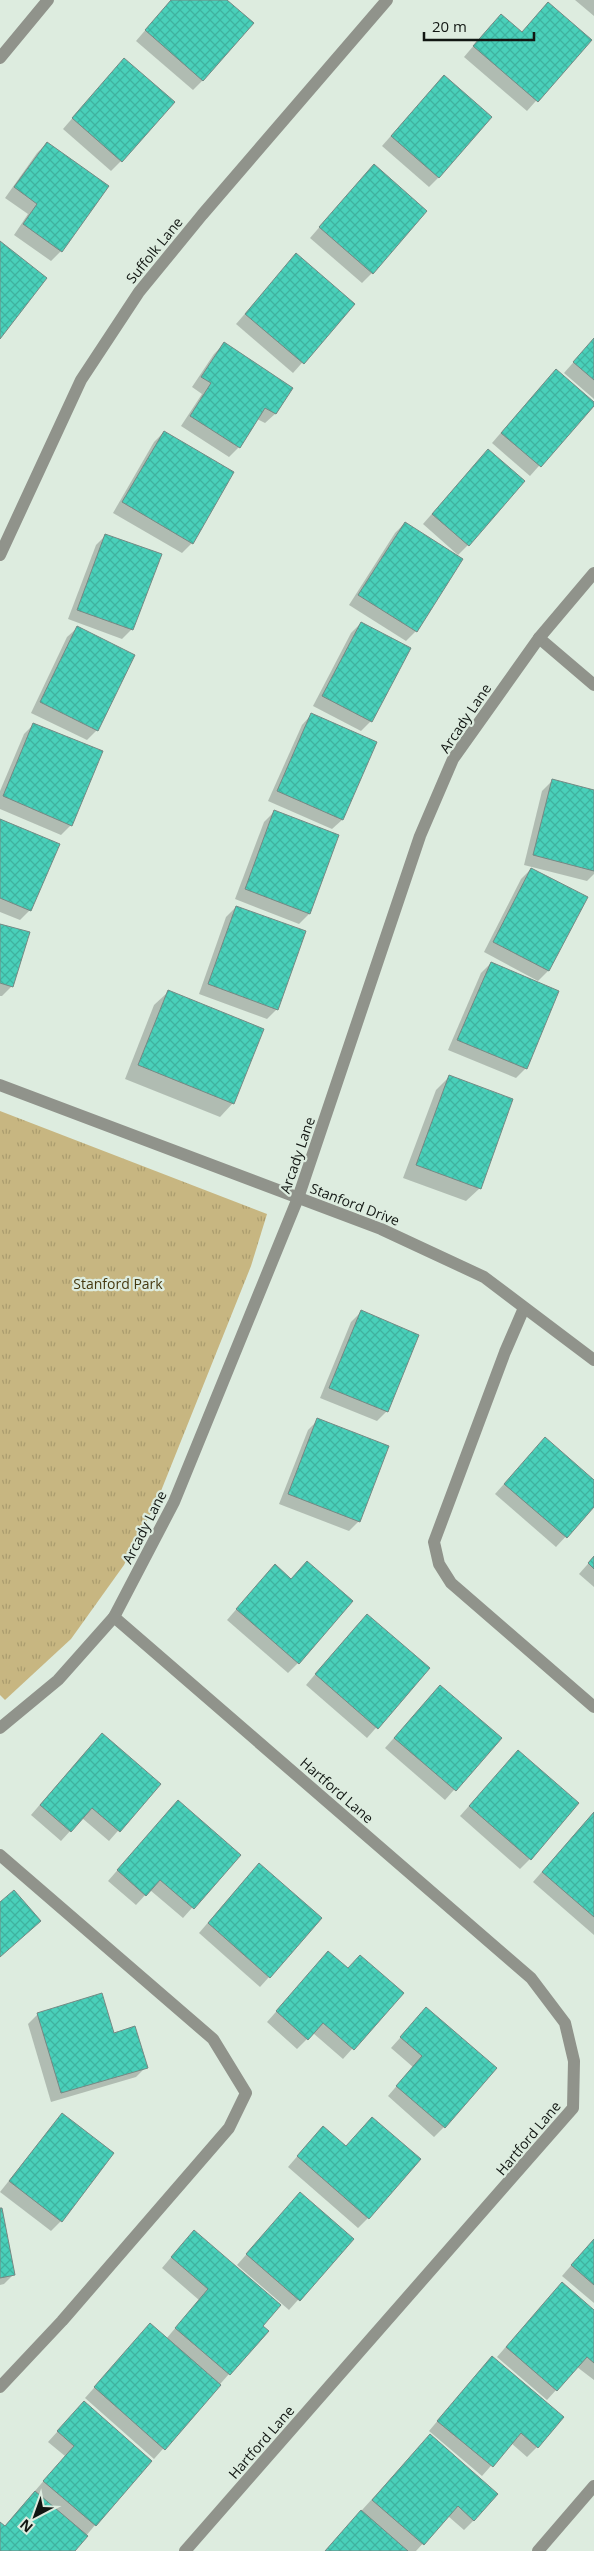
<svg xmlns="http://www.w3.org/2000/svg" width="594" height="2551" font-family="'Open Sans',sans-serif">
  <defs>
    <pattern id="park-tufts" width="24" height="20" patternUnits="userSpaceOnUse" patternTransform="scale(1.25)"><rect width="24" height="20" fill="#c7b681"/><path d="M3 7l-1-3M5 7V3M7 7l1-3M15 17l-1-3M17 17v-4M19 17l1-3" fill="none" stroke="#aa9c6e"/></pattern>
    <pattern id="building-cross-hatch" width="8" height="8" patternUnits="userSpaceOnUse" patternTransform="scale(1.25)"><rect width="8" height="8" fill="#49d0ba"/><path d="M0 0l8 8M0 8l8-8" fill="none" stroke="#3fb29f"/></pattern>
  </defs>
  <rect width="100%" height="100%" fill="#ddecdf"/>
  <polygon fill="url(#park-tufts)" points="0,1111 267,1214 251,1266 157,1501 124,1565 71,1639 5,1700 0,1695"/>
  <g fill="#0003">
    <polygon points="171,0 225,0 203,80 193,90 136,41"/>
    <polygon points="575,0 594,0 594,16"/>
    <polygon points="548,3 590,40 527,111 464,57 491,25 521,33"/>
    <polygon points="115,69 121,161 111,171 63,129"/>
    <polygon points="434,87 439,177 429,187 382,146"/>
    <polygon points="47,143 108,187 61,251 51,261 14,235 28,214 5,198 37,153"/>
    <polygon points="364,176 372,273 362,283 310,238"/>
    <polygon points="296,255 354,304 293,373 236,324"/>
    <polygon points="594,339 594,399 564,373"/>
    <polygon points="224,344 291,388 275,414 265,423 257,419 239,447 229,457 181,426 202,394 192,387 214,354"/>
    <polygon points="546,381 594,404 530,476 492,443"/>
    <polygon points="164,432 192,543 182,553 113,513 154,442"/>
    <polygon points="478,461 468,545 458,555 423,524"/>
    <polygon points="405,523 416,631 406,641 349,605 395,533"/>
    <polygon points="106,535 132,629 122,639 68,619 96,545"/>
    <polygon points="361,623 371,721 361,731 313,706 351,633"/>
    <polygon points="77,628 97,730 87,740 31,713 67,637"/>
    <polygon points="311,715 375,743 342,820 332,829 268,801 302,725"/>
    <polygon points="34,724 71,825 61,835 0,809 0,791 24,734"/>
    <polygon points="552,781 594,791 594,874 587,881 524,865 542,791"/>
    <polygon points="274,812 337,836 309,914 299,924 235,899 264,822"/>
    <polygon points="0,820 30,910 20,920 0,912"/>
    <polygon points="531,869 548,971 538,981 484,952 521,879"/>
    <polygon points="236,907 277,1009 267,1019 199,994 226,917"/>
    <polygon points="0,925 12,986 2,996 0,996"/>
    <polygon points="491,963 526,1068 516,1078 448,1050 481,973"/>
    <polygon points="168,992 233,1103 220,1117 125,1079 154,1005"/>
    <polygon points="449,1077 480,1188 466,1201 403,1178 436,1090"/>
    <polygon points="361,1312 418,1335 387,1411 377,1421 320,1398 351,1322"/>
    <polygon points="318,1420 359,1521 349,1531 279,1504 308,1430"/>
    <polygon points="535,1449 594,1481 594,1506 556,1547 495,1494"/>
    <polygon points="594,1557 594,1587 579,1574"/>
    <polygon points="265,1576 298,1663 288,1673 227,1620"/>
    <polygon points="357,1625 428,1669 367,1738 306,1685"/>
    <polygon points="440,1686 500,1738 445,1800 385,1748"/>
    <polygon points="92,1744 159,1784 109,1841 82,1818 61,1841 31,1815"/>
    <polygon points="518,1751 530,1859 520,1869 460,1816"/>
    <polygon points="168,1812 239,1855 183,1918 150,1890 136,1905 108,1881"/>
    <polygon points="594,1812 594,1935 533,1882"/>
    <polygon points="249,1875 269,1977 260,1987 199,1933"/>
    <polygon points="319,1963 347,1969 402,1993 343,2059 313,2033 297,2049 267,2022"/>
    <polygon points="38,2014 113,2034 146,2067 136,2077 51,2102 28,2024"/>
    <polygon points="417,2019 444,2127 434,2137 388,2096 413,2067 391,2048"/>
    <polygon points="62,2114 61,2221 51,2231 0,2192"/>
    <polygon points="372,2118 368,2218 358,2228 288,2167 313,2138 345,2147"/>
    <polygon points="291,2204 352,2239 289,2310 237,2265"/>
    <polygon points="0,2209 14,2274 4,2284 0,2285"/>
    <polygon points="594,2239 594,2303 562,2276"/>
    <polygon points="184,2242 261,2326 229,2374 154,2459 85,2398 150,2325 166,2339 199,2300 162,2268"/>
    <polygon points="552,2294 594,2311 594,2380 577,2367 547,2400 497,2357"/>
    <polygon points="482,2368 537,2447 527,2457 511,2443 482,2476 429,2431"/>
    <polygon points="84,2402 150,2461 73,2551 0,2551 0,2524 4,2527 65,2456 48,2442"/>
    <polygon points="420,2446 474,2520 464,2530 448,2516 416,2551 325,2551"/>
  </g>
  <g fill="url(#building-cross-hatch)" stroke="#758984">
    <polygon points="171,0 227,0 254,23 203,81 145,30"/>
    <polygon points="548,2 592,40 538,102 473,46 501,14 522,32"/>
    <polygon points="124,58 175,102 122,162 72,118"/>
    <polygon points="444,75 492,117 439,178 391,136"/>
    <polygon points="47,142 109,186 62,252 23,224 37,204 14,187"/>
    <polygon points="374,164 427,211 373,274 319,227"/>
    <polygon points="0,241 47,278 0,339"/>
    <polygon points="296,253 355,304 304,364 245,314"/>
    <polygon points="594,338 594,380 573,362"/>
    <polygon points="224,342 293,388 276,414 265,408 240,448 190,416 211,383 201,377"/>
    <polygon points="556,369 594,402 594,406 541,467 501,433"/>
    <polygon points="164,431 234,472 193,544 122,502"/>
    <polygon points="488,449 525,481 469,546 432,514"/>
    <polygon points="405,522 463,559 417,632 358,595"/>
    <polygon points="105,534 162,554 133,630 77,610"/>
    <polygon points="361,622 411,648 372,722 322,696"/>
    <polygon points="77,626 135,655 98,731 40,702"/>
    <polygon points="311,713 377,742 343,820 277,791"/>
    <polygon points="33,723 103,751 72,826 3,796"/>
    <polygon points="552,779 594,790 594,871 533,855"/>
    <polygon points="274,810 339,835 310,914 245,889"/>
    <polygon points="0,819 60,844 31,911 0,898"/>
    <polygon points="531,868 588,897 549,971 493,942"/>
    <polygon points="236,906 306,931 278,1010 208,984"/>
    <polygon points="0,924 30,932 13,987 0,983"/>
    <polygon points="491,962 559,991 527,1069 457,1040"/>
    <polygon points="168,990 264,1029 234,1104 138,1065"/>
    <polygon points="449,1075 513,1099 481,1189 416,1165"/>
    <polygon points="361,1310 419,1335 388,1412 329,1388"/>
    <polygon points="317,1418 389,1446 360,1522 288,1494"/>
    <polygon points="545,1437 594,1480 594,1507 567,1538 504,1484"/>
    <polygon points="594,1556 594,1569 588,1563"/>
    <polygon points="307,1561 353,1601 299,1664 236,1609 275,1564 291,1579"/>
    <polygon points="367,1614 430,1668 378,1729 315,1674"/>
    <polygon points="440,1685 502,1738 456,1791 394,1738"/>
    <polygon points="102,1733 161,1784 120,1832 92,1808 71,1832 40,1805"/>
    <polygon points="518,1750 579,1803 531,1860 469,1806"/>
    <polygon points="178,1800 241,1855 194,1909 160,1880 146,1896 117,1870"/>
    <polygon points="594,1812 594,1917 542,1872"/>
    <polygon points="259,1863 322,1918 270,1978 208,1923"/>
    <polygon points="14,1890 41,1921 0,1957 0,1902"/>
    <polygon points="328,1951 348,1968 360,1955 404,1993 354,2050 323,2023 308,2040 276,2011"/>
    <polygon points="102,1993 114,2033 135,2026 148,2068 61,2093 37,2013"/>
    <polygon points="426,2007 497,2068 445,2128 396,2086 422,2056 400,2037"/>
    <polygon points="62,2113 114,2153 62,2222 9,2181"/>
    <polygon points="372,2117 421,2159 369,2219 297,2156 323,2126 346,2146"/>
    <polygon points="300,2192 354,2239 300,2301 246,2254"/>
    <polygon points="0,2208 2,2208 15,2275 0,2278"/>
    <polygon points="194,2230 281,2305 263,2326 269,2331 230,2375 175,2328 208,2289 171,2257"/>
    <polygon points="594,2239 594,2285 571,2265"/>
    <polygon points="562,2282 594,2310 594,2363 587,2357 557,2391 506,2347"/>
    <polygon points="150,2323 221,2385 165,2450 94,2387"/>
    <polygon points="492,2356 564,2417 538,2448 521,2433 493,2467 437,2421"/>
    <polygon points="84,2401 152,2461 96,2526 43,2481 74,2446 57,2431"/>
    <polygon points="430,2434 498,2494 474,2521 458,2506 424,2545 372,2500"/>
    <polygon points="35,2491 88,2536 75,2551 0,2551 0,2522 5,2526"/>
    <polygon points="361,2510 408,2551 325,2551"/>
  </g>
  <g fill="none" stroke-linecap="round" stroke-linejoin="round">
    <g stroke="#90938b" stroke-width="12">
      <polyline points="0,58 48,0"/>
      <polyline points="524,1308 505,1352 434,1542 439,1564 451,1583 594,1707"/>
      <polyline points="0,1855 213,2039 246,2093 229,2128 62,2321 0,2387"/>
      <polyline points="538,2551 594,2486"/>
    </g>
    <g stroke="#90938b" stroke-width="12">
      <polyline points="0,555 81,380 139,292 202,215 387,0"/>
      <polyline points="539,638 594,685"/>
      <polyline points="0,1085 381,1229 484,1277 594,1360"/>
      <polyline points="114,1617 531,1978 565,2023 574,2061 573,2108 185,2551"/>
      <polyline points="0,1728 58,1680 114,1617 174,1502 298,1198 420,836 453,759 539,638 594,573"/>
    </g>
  </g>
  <g text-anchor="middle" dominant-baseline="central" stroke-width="4.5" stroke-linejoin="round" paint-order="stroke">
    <g font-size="14" fill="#111612" stroke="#ddecdf">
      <text transform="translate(154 250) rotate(-51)">Suffolk Lane</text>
      <text transform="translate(465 718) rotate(-56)">Arcady Lane</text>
      <text transform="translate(297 1155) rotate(-71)">Arcady Lane</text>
      <text transform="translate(355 1204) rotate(21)">Stanford Drive</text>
      <text transform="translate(144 1527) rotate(-63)">Arcady Lane</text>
      <text transform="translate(337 1790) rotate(41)">Hartford Lane</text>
      <text transform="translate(528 2138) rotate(-50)">Hartford Lane</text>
      <text transform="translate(261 2442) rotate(-49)">Hartford Lane</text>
    </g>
    <g font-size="14" fill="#45380f" stroke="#ddecdf">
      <text x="118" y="1283">Stanford Park</text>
    </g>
  </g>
  <g transform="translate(35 2516) rotate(221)" stroke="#ddecdf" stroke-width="4" paint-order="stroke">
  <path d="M0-4L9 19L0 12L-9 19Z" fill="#111612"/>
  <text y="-8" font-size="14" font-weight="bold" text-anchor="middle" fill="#111612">N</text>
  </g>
  <path d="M424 32v8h110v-8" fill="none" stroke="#111612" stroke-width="2.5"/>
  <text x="432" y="32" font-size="15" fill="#111612" stroke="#ddecdf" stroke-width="4" paint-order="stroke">20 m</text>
</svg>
